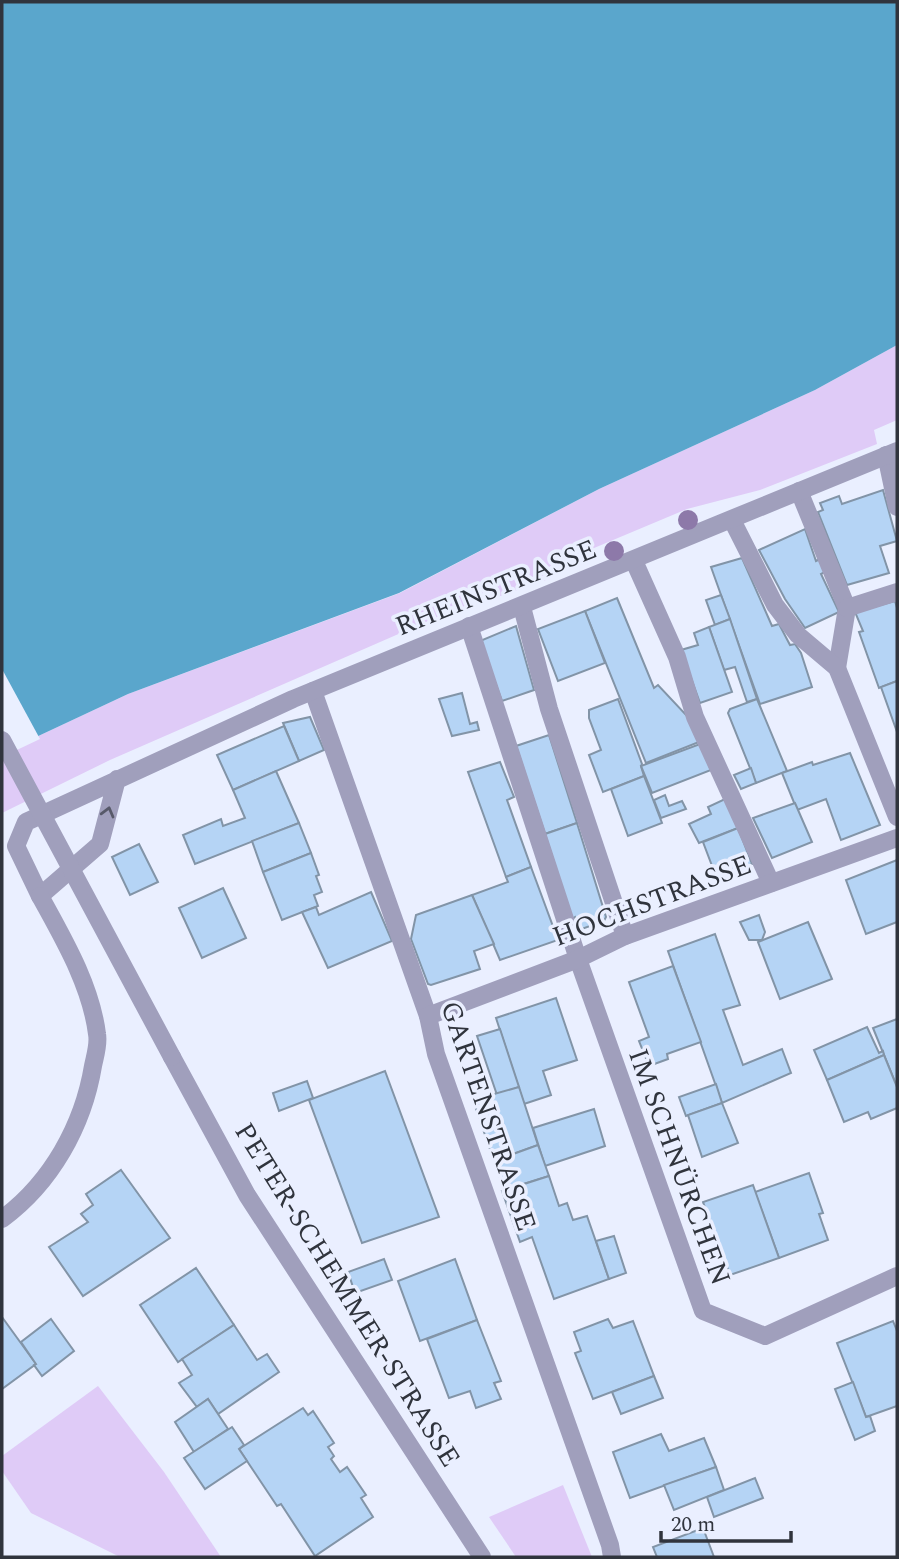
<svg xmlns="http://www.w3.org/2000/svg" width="899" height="1559" font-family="Spectral,serif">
  <rect width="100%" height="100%" fill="#eaefff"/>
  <g fill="#dfcbf7">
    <polygon points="897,345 897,420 874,430 877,444 760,490 687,509 544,569 546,580 426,622 110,760 2,813 2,753 128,694 400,593 599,489 815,390"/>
    <polygon points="98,1386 164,1472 221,1557 120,1557 31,1513 2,1471 2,1456"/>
    <polygon points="563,1485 592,1557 516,1557 489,1517"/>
  </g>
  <polygon fill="#5aa6cc" points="2,2 897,2 897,345 815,390 599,489 399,593 128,694 2,753"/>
  <polygon fill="#eaefff" points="2,669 40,739 2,757"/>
  <g fill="#b5d4f5" stroke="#8294a7" stroke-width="2">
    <polygon points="883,490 897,541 880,546 889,573 847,585 818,512 823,510 820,503 839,496 842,504"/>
    <polygon points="805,529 816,561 820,559 825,572 821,574 839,612 805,628 785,599 759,550"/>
    <polygon points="742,558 772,626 779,624 790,645 795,644 801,653 812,687 760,704 711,567"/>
    <polygon points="721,595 730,619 715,625 706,600"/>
    <polygon points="617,598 654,688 658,685 688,717 699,742 646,763 585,611"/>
    <polygon points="895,601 897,608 897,681 879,688 859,632 863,631 855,612"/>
    <polygon points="585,611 605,663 558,681 538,629"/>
    <polygon points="730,619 757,699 747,702 735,667 724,670 709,627"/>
    <polygon points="516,626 534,690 502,701 480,641"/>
    <polygon points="709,627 732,692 700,703 681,650 698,645 694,633"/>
    <polygon points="897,681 897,732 881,687"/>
    <polygon points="462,693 470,724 477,722 479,730 452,736 439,699"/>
    <polygon points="618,699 642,764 641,766 644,776 603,792 589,755 601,750 589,718 589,710"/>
    <polygon points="757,699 787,771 756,783 728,713 730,709"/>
    <polygon points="310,717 324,750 299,761 283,723"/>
    <polygon points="284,726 299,761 233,790 217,755"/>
    <polygon points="549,735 577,823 545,834 516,746"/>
    <polygon points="700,744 711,770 652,793 641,766"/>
    <polygon points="850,753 880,825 841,840 826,799 797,810 782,773 812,762 813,765"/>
    <polygon points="500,762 514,797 507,800 531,867 506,877 468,772"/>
    <polygon points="751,768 756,783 741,789 734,775"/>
    <polygon points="276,771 299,823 195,864 183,835 221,819 223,826 245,818 233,790"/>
    <polygon points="644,776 662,823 628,836 611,789"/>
    <polygon points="665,795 669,806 682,801 686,809 661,818 654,800"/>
    <polygon points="725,799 738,828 699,843 689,824 711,814 708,807"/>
    <polygon points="795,803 812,842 772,858 753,818"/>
    <polygon points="299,823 311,853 263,872 252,841"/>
    <polygon points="577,823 606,917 604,921 579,930 575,917 572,919 545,834"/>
    <polygon points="738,828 752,864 717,879 703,842"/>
    <polygon points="139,844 158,882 130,895 112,857"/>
    <polygon points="311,853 319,875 316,876 322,892 314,895 318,906 282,920 263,872"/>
    <polygon points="897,860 897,922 866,934 846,880"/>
    <polygon points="531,867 558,940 500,960 472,895 508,882 506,877"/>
    <polygon points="223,888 246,938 202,958 179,908"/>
    <polygon points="371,892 392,941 328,968 302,912 316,907 319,915"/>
    <polygon points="472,895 494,944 474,951 480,969 431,985 428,984 411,939 416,915"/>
    <polygon points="759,915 765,932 762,940 749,940 740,922"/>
    <polygon points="808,922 832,979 780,999 758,942"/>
    <polygon points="715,934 740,1005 723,1010 743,1065 782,1049 791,1073 722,1103 668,951"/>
    <polygon points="673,966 701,1042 667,1054 668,1059 649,1066 639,1041 649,1037 629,982"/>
    <polygon points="556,998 577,1060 543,1071 551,1095 524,1104 496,1018"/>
    <polygon points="897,1019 897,1087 873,1028"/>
    <polygon points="867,1027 879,1053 883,1051 884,1055 827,1080 814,1050"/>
    <polygon points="500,1029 519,1087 497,1095 477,1036"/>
    <polygon points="884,1055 897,1087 897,1108 871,1119 868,1112 844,1122 827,1080"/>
    <polygon points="385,1071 439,1217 362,1243 309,1100"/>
    <polygon points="307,1081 313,1098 279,1111 273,1093"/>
    <polygon points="716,1084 722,1103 686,1116 679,1097"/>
    <polygon points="519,1087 538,1145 494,1161 473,1100"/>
    <polygon points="722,1103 738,1143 702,1157 688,1115"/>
    <polygon points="594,1109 605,1146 545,1166 533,1128"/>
    <polygon points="538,1145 549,1176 504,1190 494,1161"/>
    <polygon points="121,1170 170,1238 83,1296 49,1247 88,1222 81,1214 93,1205 86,1194"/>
    <polygon points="809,1173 823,1213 819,1214 828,1240 779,1258 755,1192"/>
    <polygon points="549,1176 559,1206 567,1203 573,1220 587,1216 609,1279 554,1299 532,1237 520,1242 502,1191"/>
    <polygon points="753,1185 779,1258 730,1275 703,1202"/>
    <polygon points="614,1236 626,1273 609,1279 596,1241"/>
    <polygon points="384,1259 392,1280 355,1293 348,1272"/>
    <polygon points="455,1259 477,1320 420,1341 398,1281"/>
    <polygon points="196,1268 234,1325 178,1362 140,1305"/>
    <polygon points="2,1317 36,1364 2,1389"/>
    <polygon points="51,1319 74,1351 42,1376 34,1365 36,1364 21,1342"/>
    <polygon points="608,1319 613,1328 633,1321 654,1376 593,1399 575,1353 581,1351 574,1332"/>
    <polygon points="477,1320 501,1381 494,1383 501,1399 476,1408 470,1391 449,1398 427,1339"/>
    <polygon points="893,1321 897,1331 897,1406 866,1417 837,1343"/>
    <polygon points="234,1325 257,1360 267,1354 279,1372 218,1414 208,1399 197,1407 179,1383 192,1375 182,1359"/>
    <polygon points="654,1376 663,1398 621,1414 612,1392"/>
    <polygon points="853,1382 866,1417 870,1416 875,1431 855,1440 835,1389"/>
    <polygon points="208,1399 228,1429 194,1452 175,1422"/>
    <polygon points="303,1408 308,1415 313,1411 334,1443 328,1447 334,1456 331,1459 340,1472 347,1467 366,1495 361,1498 373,1517 315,1556 281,1504 277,1506 239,1449"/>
    <polygon points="232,1427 244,1445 239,1449 247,1461 205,1489 184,1458"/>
    <polygon points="661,1434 669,1451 704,1438 716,1467 630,1498 613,1452"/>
    <polygon points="716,1467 724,1490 674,1510 664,1485"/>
    <polygon points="755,1478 763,1498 714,1517 707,1497"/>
    <polygon points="703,1528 714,1557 657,1557 653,1547"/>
  </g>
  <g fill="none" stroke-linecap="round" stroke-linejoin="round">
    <g stroke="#a09fbc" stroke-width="18">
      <polyline points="886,455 897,507"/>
      <polyline points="799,491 847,608 837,668"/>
      <polyline points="732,520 775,605 798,635 837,668 897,817"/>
      <polyline points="634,561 677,657 695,717 771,883"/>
      <polyline points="522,607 549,709 625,936"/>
      <polyline points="847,608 897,592"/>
      <polyline points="469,626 578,959"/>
      <polyline points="313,691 428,1016"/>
    </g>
    <g stroke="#a09fbc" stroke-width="18">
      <polyline points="117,779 100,844 40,896 16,846 26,822 293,699 897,451"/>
      <polyline points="578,959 703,1311 765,1336 897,1276"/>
      <polyline points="172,1057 247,1195 482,1557"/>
      <path d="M2 1219C51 1183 83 1126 93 1066 95 1056 99 1044 97 1034 91 985 63 938 40 896"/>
      <polyline points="612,1557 610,1545 436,1054 428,1016 578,959 625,936 897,838"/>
    </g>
    <polyline stroke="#a09fbc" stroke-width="18" points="2,740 172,1057"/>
  </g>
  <g fill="#8d79a9">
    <circle cx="688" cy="520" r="10"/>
    <circle cx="614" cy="551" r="10"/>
  </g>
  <defs><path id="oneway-chevron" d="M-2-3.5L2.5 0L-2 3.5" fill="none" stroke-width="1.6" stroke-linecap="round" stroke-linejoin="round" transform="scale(1.75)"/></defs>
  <use stroke="#575969" href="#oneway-chevron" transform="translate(108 812) rotate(-75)"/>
  <g text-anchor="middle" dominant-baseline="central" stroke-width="7" stroke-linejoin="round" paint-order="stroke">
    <g font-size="28" fill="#30343d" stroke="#eaefff">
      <text transform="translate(496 588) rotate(-22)">RHEINSTRASSE</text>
      <text transform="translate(652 901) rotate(-21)">HOCHSTRASSE</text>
      <text transform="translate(488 1116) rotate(71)">GARTENSTRASSE</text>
      <text transform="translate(679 1167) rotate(70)">IM SCHNÜRCHEN</text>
      <text transform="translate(347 1295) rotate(58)">PETER-SCHEMMER-STRASSE</text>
    </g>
  </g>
  <rect width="899" height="1559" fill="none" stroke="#30343d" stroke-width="7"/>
  <path d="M661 1531v10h130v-10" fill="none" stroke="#30343d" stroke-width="3.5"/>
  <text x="671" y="1531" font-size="21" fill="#30343d" stroke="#eaefff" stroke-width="5" paint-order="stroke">20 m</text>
</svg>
